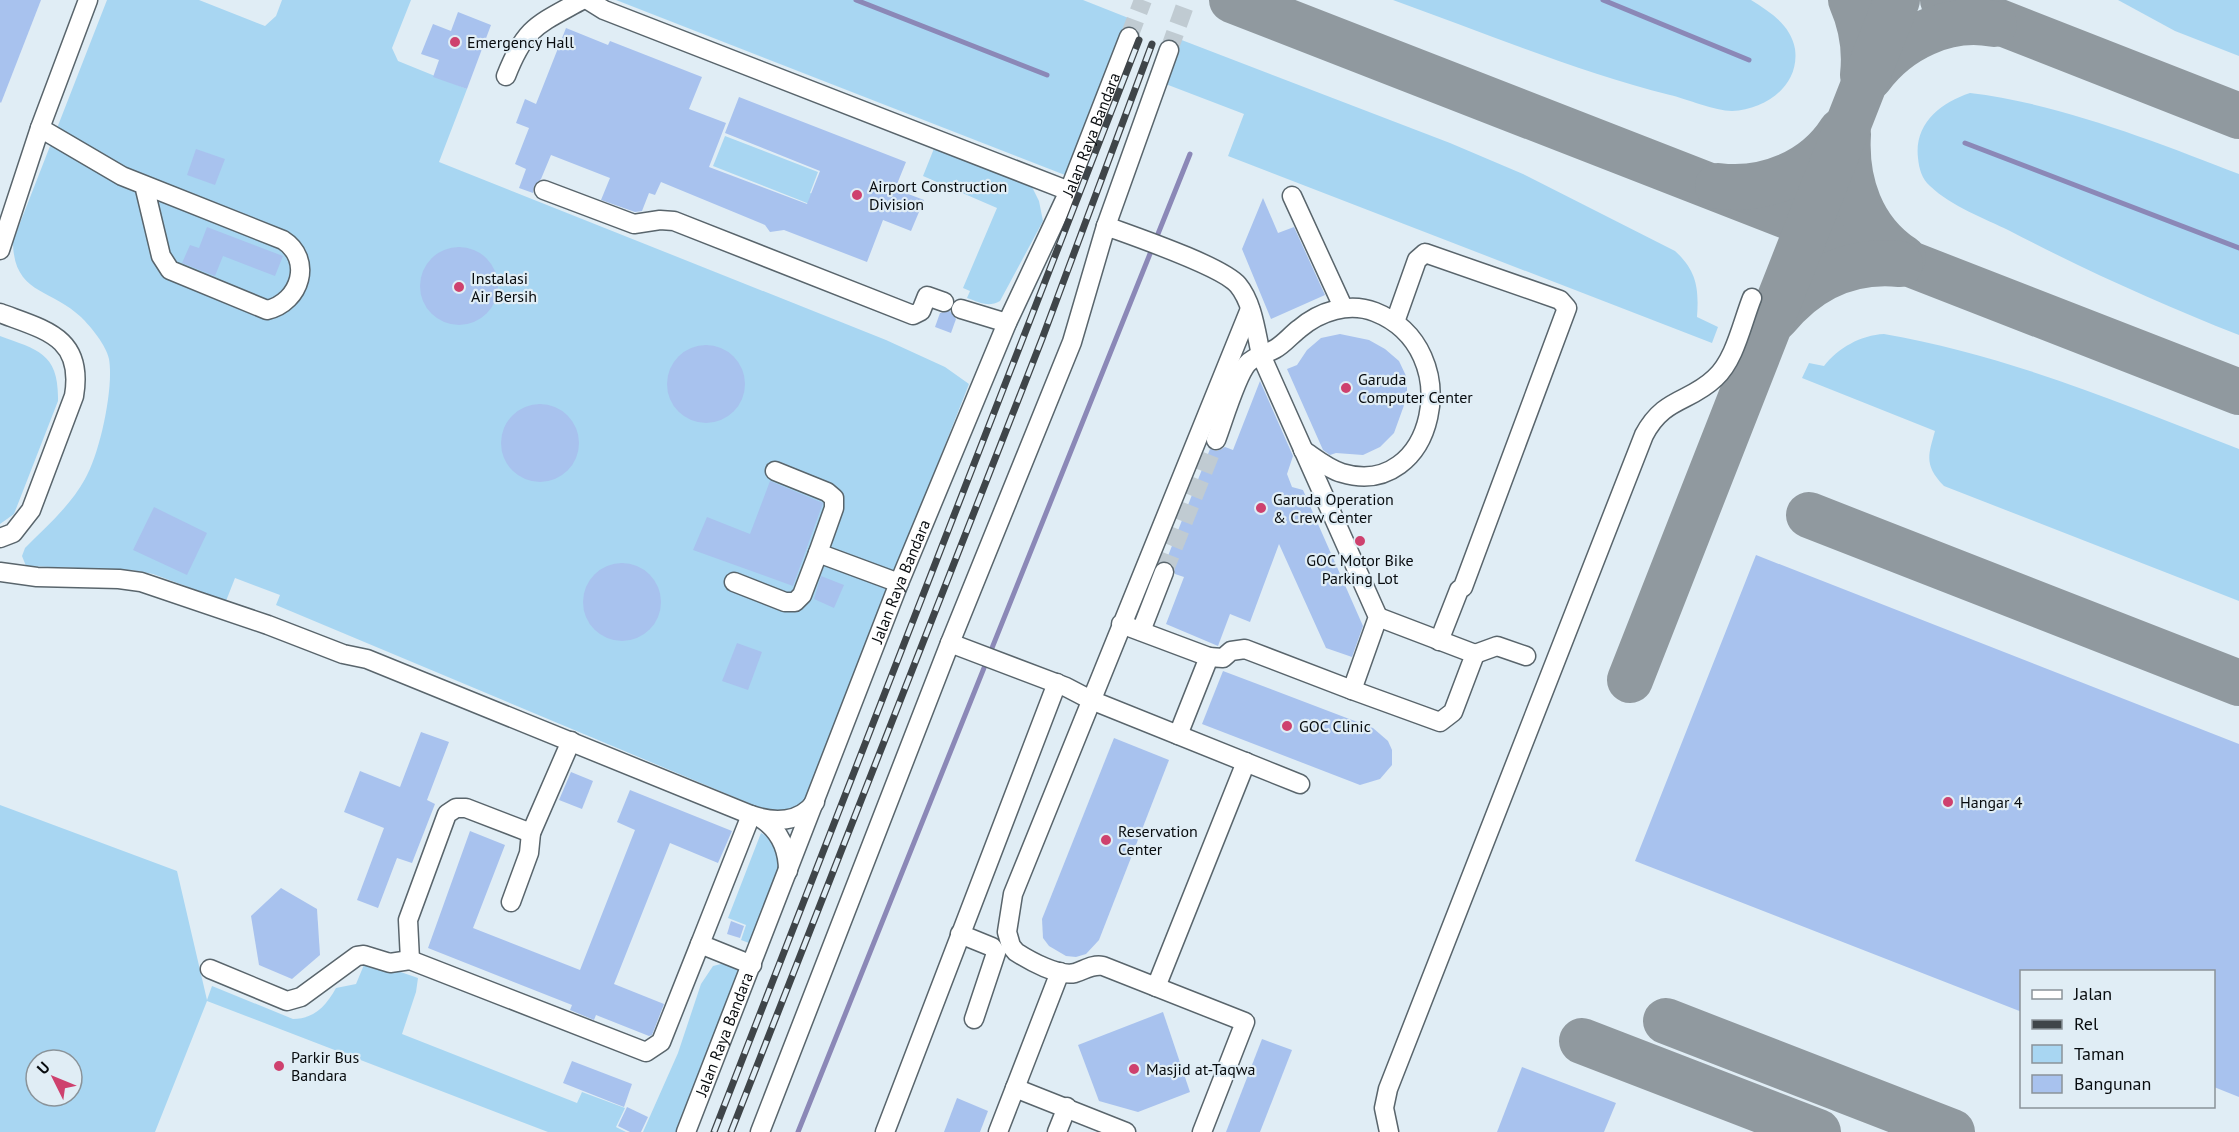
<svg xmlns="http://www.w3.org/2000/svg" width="2239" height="1132" font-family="'PT Sans',sans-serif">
  <rect width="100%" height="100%" fill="#e0edf5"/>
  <g fill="#a8d6f2" fill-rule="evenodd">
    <path d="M107 0H199L265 26 276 16 282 0H411L392 48 398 61 467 89 439 162 886 340 945 367 969 384 804 804 785 813 770 812 276 605 280 595 235 578 226 601 153 574 132 570 26 566 22 556 25 548C46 527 71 505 85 479 100 453 114 388 109 359 106 345 91 327 81 317 50 288 13 294 13 241Z"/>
    <polygon points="616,0 1083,0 1131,19 1074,169 1069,175 1065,175"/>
    <path d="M1393 0H1751C1770 12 1791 25 1795 49 1800 85 1766 110 1732 111 1715 111 1687 99 1670 95 1576 71 1485 33 1393 0Z"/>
    <polygon points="2118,0 2239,0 2239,56 2175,31"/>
    <path d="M1179 39 1450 143 1523 174 1675 251C1697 271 1699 289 1697 317L1718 327 1712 343 1228 156 1244 114 1163 83Z"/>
    <path d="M1970 93C2057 103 2157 142 2239 174V335C2160 304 2085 270 2010 231 1984 218 1952 207 1930 186 1922 179 1919 169 1918 158 1914 124 1940 103 1970 93Z"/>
    <polygon points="725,136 818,172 810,193 854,210 850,220 713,166"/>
    <path d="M935 146 1031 185 1039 201 1043 221 1000 301C988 308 979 302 967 298L970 291 963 288 997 208 923 176Z"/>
    <path d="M1884 334C2007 355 2123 404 2239 449V601L1944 486C1924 465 1928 456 1935 431L1802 378 1809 363 1824 366C1838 348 1861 335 1884 334Z"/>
    <path d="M0 336C38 350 59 353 58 401L14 514 0 524Z"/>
    <path d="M0 805 177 871 207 1000 212 986 293 1019C314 1019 326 1006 336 988L356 984 366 960 418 978 416 992 402 1034 577 1103 582 1092 625 1108 616 1127 626 1132H548L207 1001 155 1132H0ZM36 1060H72V1096H36Z"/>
    <polygon points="761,833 771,839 784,857 749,943 741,940 746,925 728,918"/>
    <polygon points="721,964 741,968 676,1132 643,1132 678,1053 701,984 713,966"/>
  </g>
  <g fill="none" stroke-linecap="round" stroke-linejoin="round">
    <g stroke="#8b88b7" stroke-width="5">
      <polyline points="856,0 1047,75"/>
      <polyline points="1603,0 1749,60"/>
      <polyline points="1965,143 2239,248"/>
      <polyline points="798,1132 1190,154"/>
    </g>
    <g stroke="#90999f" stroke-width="46">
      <polyline points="1232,0 2239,392"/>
      <path d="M1851 0C1862 25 1866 48 1863 75"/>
      <polyline points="1943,0 2239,116"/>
      <path d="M1870 77C1898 39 1947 15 1994 24"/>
      <path d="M1848 134C1845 182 1861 230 1903 258"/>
      <path d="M1718 186C1765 192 1815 172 1841 131"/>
      <path d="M1776 318C1808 279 1850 259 1900 264"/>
      <polyline points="1809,515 2239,683"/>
      <polyline points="1630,680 1897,0"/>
      <polyline points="1666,1021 1952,1132"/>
      <polyline points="1582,1041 1818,1132"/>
    </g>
  </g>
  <g fill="#a8c2ee">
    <polygon points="0,0 41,0 1,103 0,102"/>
    <polygon points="458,12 491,25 467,89 433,77 439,60 421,54 433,24 451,31"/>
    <polygon points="566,28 608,45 610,41 702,77 689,109 726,123 709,167 807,204 820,171 725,133 739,97 906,162 895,189 924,200 911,231 883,220 867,262 784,230 770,232 765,225 661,182 655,195 649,193 642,211 635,212 601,200 610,178 551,155 541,179 534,186 533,193 519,188 526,169 515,164 529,128 516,123 525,99 536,104"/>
    <polygon points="196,149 225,159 215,185 187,175"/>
    <polygon points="1263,198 1278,233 1294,227 1325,295 1271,319 1242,249"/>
    <polygon points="207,227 283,256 275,276 223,256 215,276 182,263 190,245 199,248"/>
    <circle cx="459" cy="286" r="39"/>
    <polygon points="950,311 956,319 951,333 935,327 940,313"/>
    <polygon points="1340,334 1369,340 1385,349 1399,361 1407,378 1407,397 1394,433 1380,447 1363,455 1336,453 1330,455 1323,450 1287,369 1297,365 1307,350 1321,338"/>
    <circle cx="706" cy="384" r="39"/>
    <polygon points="1260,381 1293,456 1287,474 1292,487 1303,490 1363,626 1352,657 1326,648 1279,544 1250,622 1230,614 1218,646 1166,624 1184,577 1175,574 1173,565 1166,561 1210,449 1217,451 1225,447 1233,450"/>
    <circle cx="540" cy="443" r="39"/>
    <polygon points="770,481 823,503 793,586 693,550 707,517 750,534"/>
    <polygon points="154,507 207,533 187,575 133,550"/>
    <polygon points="1756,555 2239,744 2239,1097 2214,1087 2214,972 2022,972 2022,1012 1635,861"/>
    <circle cx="622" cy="602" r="39"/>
    <polygon points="821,576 844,585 834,608 814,599"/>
    <polygon points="737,643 762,652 748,690 722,681"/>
    <polygon points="1223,671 1373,728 1388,741 1392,750 1392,765 1380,779 1360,785 1202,724"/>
    <polygon points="421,732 449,742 427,800 435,804 412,863 397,858 378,908 357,900 384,828 344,812 360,771 400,787"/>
    <polygon points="1114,738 1169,760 1099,940 1086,954 1076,957 1066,956 1049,946 1043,938 1042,919"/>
    <polygon points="571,772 593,781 582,809 559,800"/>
    <polygon points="630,790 732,831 718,863 670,843 614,984 664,1004 652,1035 649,1036 596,1015 594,1020 570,1010 572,1005 428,948 470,831 505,845 473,928 580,970 635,830 617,822"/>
    <polygon points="281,888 317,909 320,955 292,979 259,965 251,916"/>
    <polygon points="731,921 744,926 740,938 727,934"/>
    <polygon points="1163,1012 1190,1092 1138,1112 1099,1101 1078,1045"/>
    <polygon points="1262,1039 1292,1050 1260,1132 1226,1132"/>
    <polygon points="572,1061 632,1084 624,1107 563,1083"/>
    <polygon points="1522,1067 1616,1103 1604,1132 1497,1132"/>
    <polygon points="957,1098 988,1111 980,1132 944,1132"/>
    <polygon points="627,1107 648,1117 641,1132 630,1132 618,1126"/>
  </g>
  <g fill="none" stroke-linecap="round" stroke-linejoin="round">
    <g stroke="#c0cbd2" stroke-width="18" stroke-dasharray="18 9" stroke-linecap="butt">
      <polyline points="1129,37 1143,0"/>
      <polyline points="1169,50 1187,0"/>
      <polyline points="1164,572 1216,440"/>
    </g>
    <defs>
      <g id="minor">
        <polyline points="588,0 604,10 1069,191"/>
        <path d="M506 76C525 27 537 25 582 0"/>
        <path d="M40 128 122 176 283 240C313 259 301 302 267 310L170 270 161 256 144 185"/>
        <polyline points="544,190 634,224 660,220 674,221 913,315 921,311 927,296 944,302"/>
        <polyline points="1292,196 1343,307"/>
        <path d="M1106 226C1133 236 1222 266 1238 285 1253 303 1256 333 1261 355L1378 617 1352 690 1245 649 1231 651 1223 658 1209 657 1178 735"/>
        <polyline points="0,250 40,128 88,0"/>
        <polyline points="961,309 1007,323"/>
        <path d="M0 313C45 330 84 337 74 396L31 510 13 533 0 538"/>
        <polyline points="1395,322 1417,260 1425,253 1560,300 1567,308 1463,587 1459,590 1439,641"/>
        <path d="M1216 440C1223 422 1236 377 1247 364 1254 356 1266 354 1275 349 1284 344 1291 335 1299 329 1320 311 1349 302 1375 312 1469 349 1434 501 1342 473 1328 469 1315 458 1303 450"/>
        <polyline points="775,471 827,492 834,498 834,508 818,553 899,583"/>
        <polyline points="0,572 37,577 119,579 141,582 268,625 343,654 367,659 751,815 700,944 752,965"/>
        <polyline points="734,582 785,602 795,602 802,595 818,553"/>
        <polyline points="1121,624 1209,657"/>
        <polyline points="1141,631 1164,572"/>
        <polyline points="950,643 1066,687 1091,700 1300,784"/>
        <polyline points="1475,654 1497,646 1526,656"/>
        <polyline points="1352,690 1440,722 1453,712 1475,654 1378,617"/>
        <path d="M751 815C774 823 800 823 815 802"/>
        <path d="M762 819C780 831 788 850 788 871"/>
        <polyline points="511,902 529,853 531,833 571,741"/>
        <polyline points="960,934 992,947 996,953 974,1019"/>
        <polyline points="410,960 408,920 447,814 456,808 466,808 531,833"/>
        <polyline points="210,969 287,1001 301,997 357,956 364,955 390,963 410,960 646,1052 661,1042 700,944"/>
        <polyline points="1156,987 1246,762"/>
        <polyline points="1015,1088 1126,1132"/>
        <path id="s1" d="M686 1132 899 583 1007 323 1069 191 1129 37"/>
        <polyline points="760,1132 950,643 1072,342 1106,226 1169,50"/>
        <polyline points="885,1132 1057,683"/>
        <polyline points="998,1132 1060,972"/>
        <polyline points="1057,1132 1067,1107"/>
        <path d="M1202 1132 1245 1022 1103 966C1092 964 1085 970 1075 973 1059 977 1030 961 1016 952L1011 946 1007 932 1013 894 1250 309"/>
        <path d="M1389 1132 1384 1108 1388 1089 1644 435C1664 397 1689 403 1715 378 1735 360 1742 323 1752 298"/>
      </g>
    </defs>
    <use href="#minor" stroke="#59656c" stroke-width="21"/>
    <use href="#minor" stroke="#fff" stroke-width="18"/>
    <defs>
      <g id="rail">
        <polyline points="714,1132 1139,40"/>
        <polyline points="731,1132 1042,339 1152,44"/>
      </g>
    </defs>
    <use href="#rail" stroke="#3f4549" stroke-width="7"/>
    <use href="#rail" stroke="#e0edf5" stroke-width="4.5" stroke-dasharray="14" stroke-linecap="butt"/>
  </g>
  <g fill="#ce416e" stroke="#e0edf5" stroke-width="2">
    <circle cx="455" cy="42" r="6"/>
    <circle cx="857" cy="195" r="6"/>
    <circle cx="459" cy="287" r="6"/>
    <circle cx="1346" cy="388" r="6"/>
    <circle cx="1261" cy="508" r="6"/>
    <circle cx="1360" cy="541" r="6"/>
    <circle cx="1287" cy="726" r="6"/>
    <circle cx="1948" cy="802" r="6"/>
    <circle cx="1106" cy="840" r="6"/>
    <circle cx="279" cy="1066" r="6"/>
    <circle cx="1134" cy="1069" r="6"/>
  </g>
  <g text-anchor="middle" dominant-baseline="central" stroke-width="4.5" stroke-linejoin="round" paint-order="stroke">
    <g font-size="16" fill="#080c0f" stroke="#e0edf5" text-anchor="start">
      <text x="467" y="42">Emergency Hall</text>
      <text x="869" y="186">Airport Construction<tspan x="869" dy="18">Division</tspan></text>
      <text x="471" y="278">Instalasi<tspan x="471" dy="18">Air Bersih</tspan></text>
      <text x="1358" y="379">Garuda<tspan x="1358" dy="18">Computer Center</tspan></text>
      <text x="1273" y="499">Garuda Operation<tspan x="1273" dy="18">&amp; Crew Center</tspan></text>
      <text x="1360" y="560" text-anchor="middle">GOC Motor Bike<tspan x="1360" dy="18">Parking Lot</tspan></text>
      <text x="1299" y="726">GOC Clinic</text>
      <text x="1960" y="802">Hangar 4</text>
      <text x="1118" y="831">Reservation<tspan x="1118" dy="18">Center</tspan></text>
      <text x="291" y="1057">Parkir Bus<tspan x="291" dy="18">Bandara</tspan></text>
      <text x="1146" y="1069">Masjid at-Taqwa</text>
    </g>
    <g font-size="16" fill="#080c0f" stroke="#e0edf5">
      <text stroke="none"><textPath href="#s1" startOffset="1077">Jalan Raya Bandara</textPath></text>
      <text stroke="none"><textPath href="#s1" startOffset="591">Jalan Raya Bandara</textPath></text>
      <text stroke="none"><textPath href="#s1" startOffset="105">Jalan Raya Bandara</textPath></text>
    </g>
  </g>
  <rect x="2020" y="970" width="195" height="138" fill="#e0edf5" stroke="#8a9399" stroke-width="1.5"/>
  <rect x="2032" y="990" width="30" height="9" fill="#ffffff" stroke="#8a9399" stroke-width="1.5"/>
  <text x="2074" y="1000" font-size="18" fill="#080c0f">Jalan</text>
  <rect x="2032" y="1020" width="30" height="9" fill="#3f4549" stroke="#8a9399" stroke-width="1.5"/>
  <text x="2074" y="1030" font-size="18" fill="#080c0f">Rel</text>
  <rect x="2032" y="1045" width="30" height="18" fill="#a8d6f2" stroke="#8a9399" stroke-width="1.5"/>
  <text x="2074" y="1060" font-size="18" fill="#080c0f">Taman</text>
  <rect x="2032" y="1075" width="30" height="18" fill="#a8c2ee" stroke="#8a9399" stroke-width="1.5"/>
  <text x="2074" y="1090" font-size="18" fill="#080c0f">Bangunan</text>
  <g transform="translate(54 1078) rotate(313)"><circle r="28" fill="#e0edf5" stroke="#8a9399" stroke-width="1.5"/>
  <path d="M0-4.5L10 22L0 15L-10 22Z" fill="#ce416e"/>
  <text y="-9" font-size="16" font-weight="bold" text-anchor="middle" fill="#080c0f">U</text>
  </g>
</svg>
